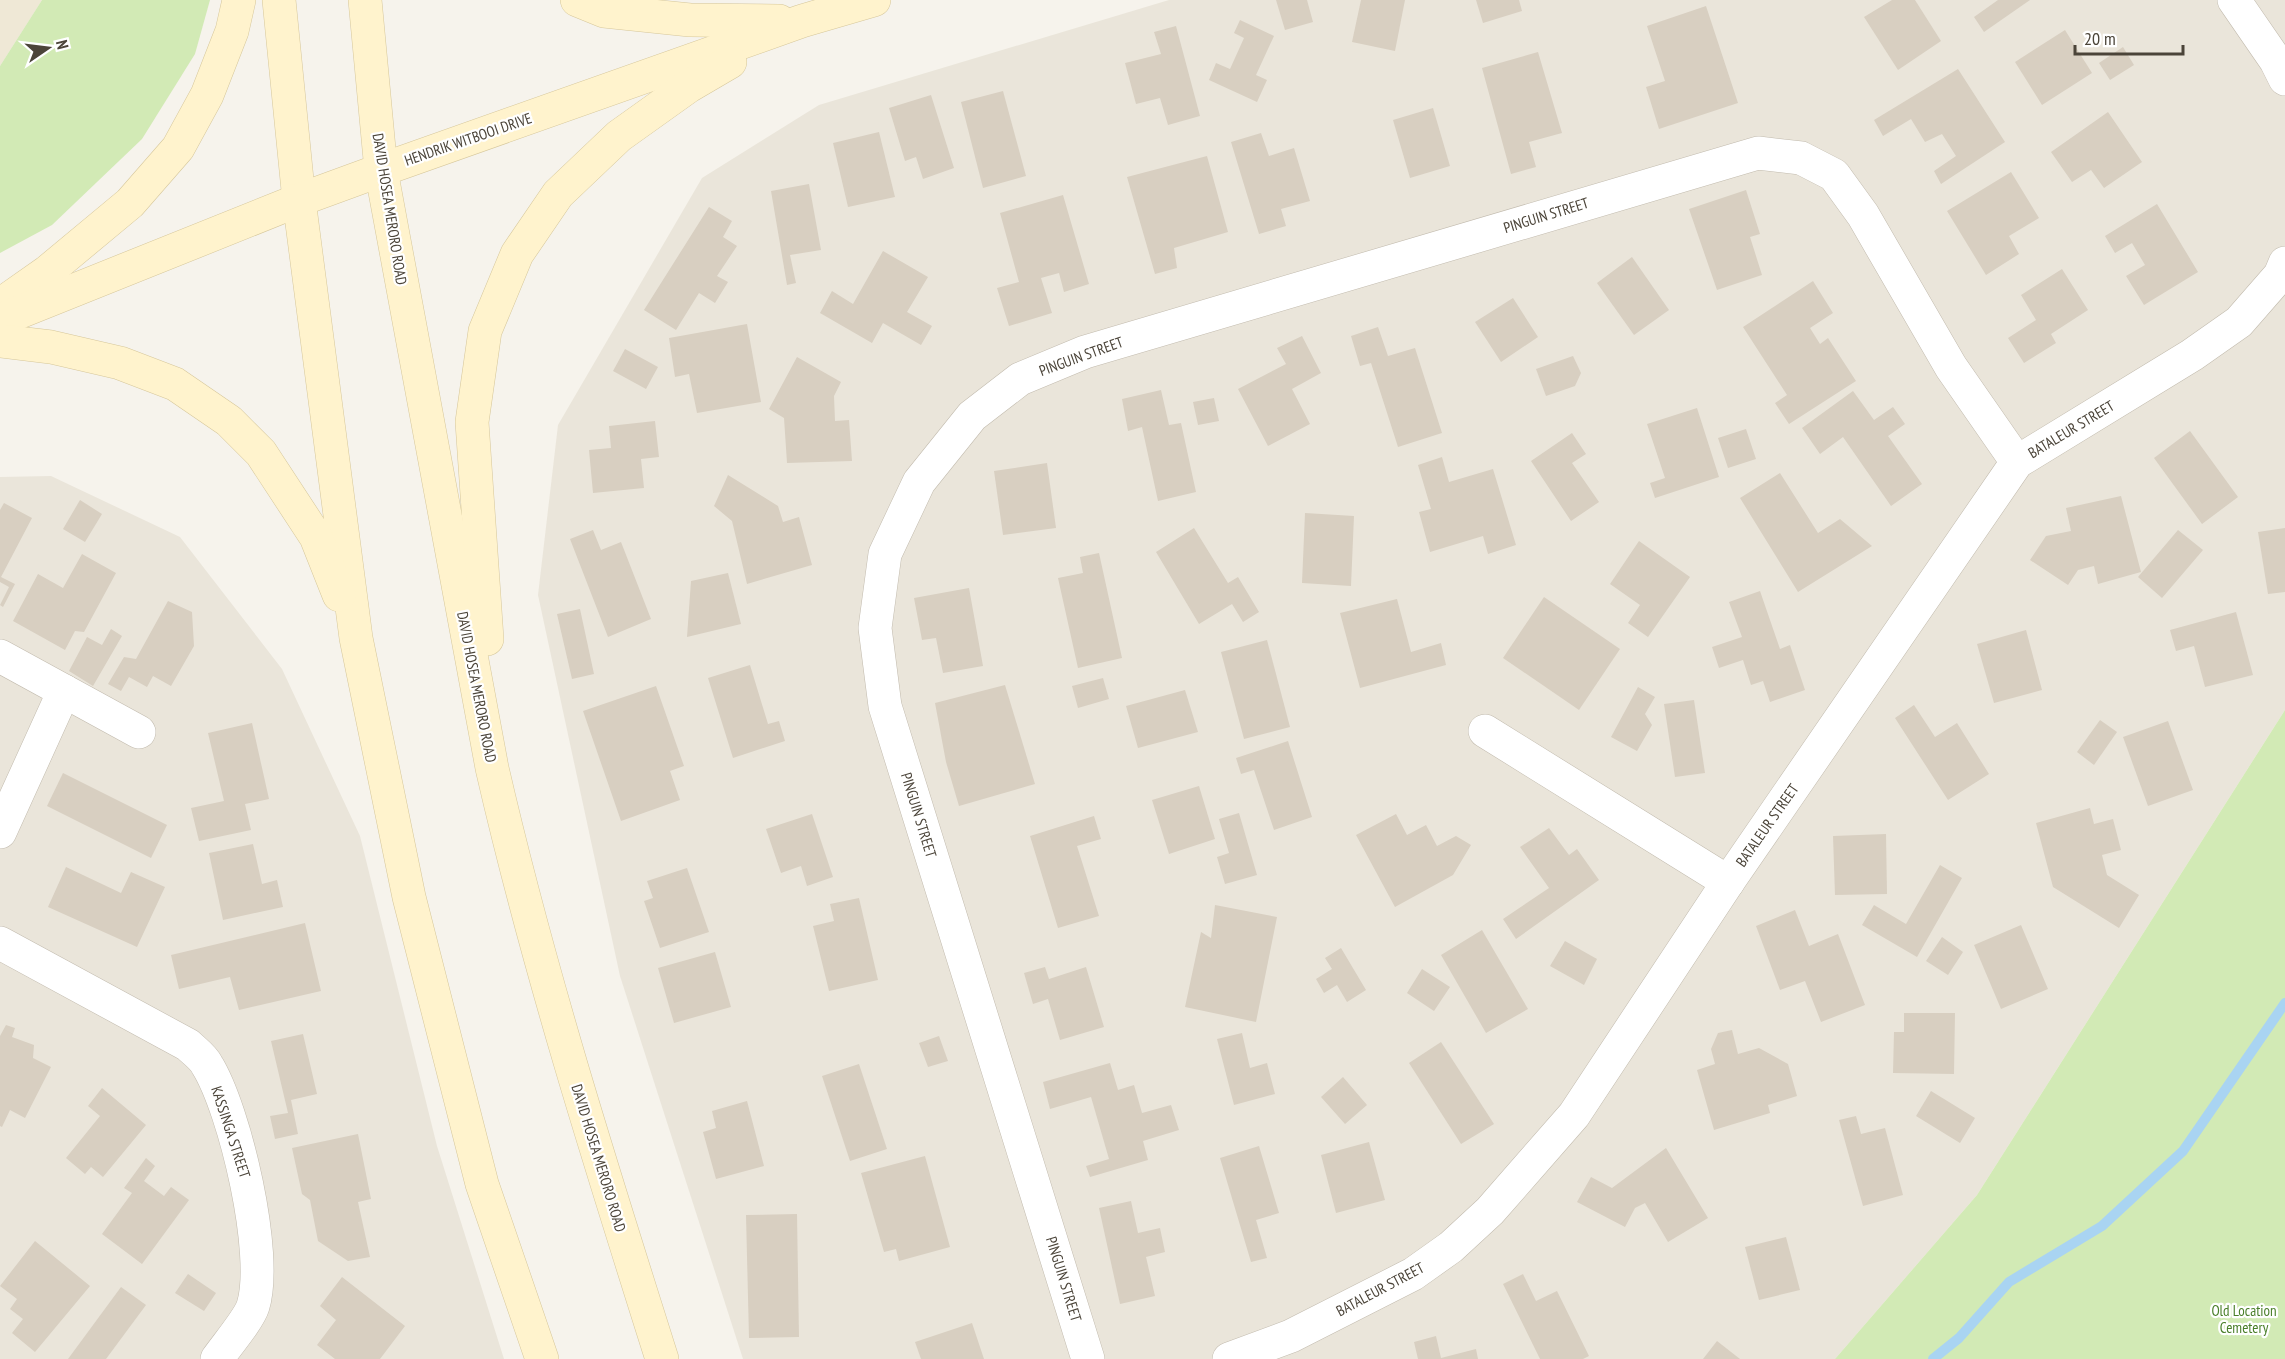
<svg xmlns="http://www.w3.org/2000/svg" width="2285" height="1359" font-family="'PT Sans Narrow',sans-serif">
  <rect width="100%" height="100%" fill="#f6f3ec"/>
  <g fill="#eae5da">
    <polygon points="1169,0 2285,0 2285,710 1977,1195 1835,1359 743,1359 620,976 538,595 558,425 702,178 819,105"/>
    <polygon points="51,476 180,537 282,669 360,836 437,1146 504,1359 0,1359 0,477"/>
  </g>
  <polygon fill="#efe8d6" points="0,0 42,0 0,66"/>
  <g fill="#d2eab5">
    <polygon points="42,0 210,0 195,54 142,139 52,225 0,253 0,66"/>
    <polygon points="2285,710 2285,1359 1835,1359 1977,1195"/>
  </g>
  <g fill="none" stroke-linecap="round" stroke-linejoin="round">
    <polyline stroke="#a9d4f2" stroke-width="10" points="1933,1359 1959,1338 2009,1282 2102,1226 2183,1151 2285,1003"/>
  </g>
  <g fill="#d8cfc1">
    <polygon points="1276,0 1307,0 1313,22 1285,30"/>
    <polygon points="1361,0 1405,0 1395,51 1352,42"/>
    <polygon points="1476,0 1519,0 1522,11 1483,23"/>
    <polygon points="1892,0 1915,0 1941,41 1898,70 1864,17"/>
    <polygon points="1998,0 2030,0 1984,32 1974,17"/>
    <polygon points="1706,6 1738,103 1659,129 1646,87 1665,81 1647,26"/>
    <polygon points="1240,20 1274,36 1256,75 1267,80 1257,102 1209,80 1216,63 1230,69 1244,38 1234,33"/>
    <polygon points="1176,26 1200,116 1168,125 1160,98 1136,104 1125,63 1161,54 1154,32"/>
    <polygon points="2065,30 2092,73 2042,105 2015,62"/>
    <polygon points="2123,47 2134,65 2110,80 2099,63"/>
    <polygon points="1538,52 1562,133 1529,142 1536,167 1511,174 1482,68"/>
    <polygon points="1958,69 2005,142 1941,184 1934,171 1956,156 1942,134 1925,142 1911,119 1883,136 1874,120"/>
    <polygon points="1003,91 1026,176 983,188 961,102"/>
    <polygon points="931,95 954,168 923,179 916,157 905,161 889,108"/>
    <polygon points="1433,108 1450,166 1410,178 1393,120"/>
    <polygon points="2108,112 2142,162 2104,188 2091,170 2072,182 2051,152"/>
    <polygon points="879,132 895,197 848,207 833,143"/>
    <polygon points="1261,133 1269,156 1294,148 1310,201 1281,209 1286,226 1259,234 1231,142"/>
    <polygon points="1207,156 1228,232 1174,248 1177,268 1155,274 1127,177"/>
    <polygon points="2011,172 2039,218 2009,236 2019,254 1986,275 1947,211"/>
    <polygon points="809,184 821,250 790,255 796,283 787,285 771,191"/>
    <polygon points="1746,190 1760,234 1750,237 1762,275 1717,290 1689,209"/>
    <polygon points="1063,195 1089,284 1064,292 1059,273 1041,278 1052,313 1009,326 997,288 1019,282 1000,213"/>
    <polygon points="2157,204 2198,272 2144,305 2126,276 2145,265 2132,243 2115,253 2105,236"/>
    <polygon points="709,207 732,221 723,237 737,246 717,276 728,282 715,303 699,293 676,330 644,310"/>
    <polygon points="883,251 928,277 907,312 932,326 921,345 883,323 872,343 820,313 832,291 853,304"/>
    <polygon points="1632,257 1669,310 1634,335 1597,283"/>
    <polygon points="2062,269 2088,310 2051,334 2056,343 2024,363 2008,338 2036,320 2021,295"/>
    <polygon points="1813,281 1833,313 1810,328 1820,344 1828,338 1856,381 1789,424 1775,403 1787,395 1743,327"/>
    <polygon points="1513,298 1538,337 1501,362 1475,322"/>
    <polygon points="747,324 761,402 697,413 689,374 675,377 669,338"/>
    <polygon points="1378,327 1388,356 1415,348 1442,433 1398,447 1371,363 1360,366 1351,336"/>
    <polygon points="1302,336 1321,373 1292,389 1310,424 1268,446 1238,389 1286,364 1277,348"/>
    <polygon points="625,349 658,367 646,389 613,371"/>
    <polygon points="1573,356 1581,373 1575,386 1546,396 1536,369"/>
    <polygon points="797,357 841,382 834,396 835,421 849,420 852,461 787,463 784,418 769,409"/>
    <polygon points="1161,390 1169,425 1181,423 1196,492 1158,501 1142,427 1128,431 1122,399"/>
    <polygon points="1853,391 1874,420 1893,407 1905,424 1888,436 1922,484 1891,506 1843,437 1820,454 1802,428"/>
    <polygon points="1214,398 1219,421 1198,425 1193,402"/>
    <polygon points="1697,408 1719,477 1655,498 1650,483 1665,478 1647,424"/>
    <polygon points="655,421 659,457 641,459 644,488 593,493 589,450 611,448 609,426"/>
    <polygon points="1746,429 1756,459 1728,468 1718,438"/>
    <polygon points="2190,431 2238,497 2202,524 2154,458"/>
    <polygon points="1572,433 1586,454 1572,463 1599,502 1571,521 1531,461"/>
    <polygon points="1442,457 1449,482 1493,469 1516,545 1488,554 1483,536 1430,552 1419,512 1431,509 1418,465"/>
    <polygon points="1047,463 1056,528 1003,535 994,471"/>
    <polygon points="1780,473 1818,533 1840,519 1872,546 1798,592 1740,498"/>
    <polygon points="728,475 778,506 783,522 799,517 812,565 747,584 732,521 714,506"/>
    <polygon points="2121,496 2141,572 2098,584 2094,566 2078,570 2068,585 2030,560 2046,536 2071,531 2066,508"/>
    <polygon points="80,500 102,514 85,542 63,529"/>
    <polygon points="4,503 32,518 1,577 15,584 3,607 0,605 9,587 0,582 0,510"/>
    <polygon points="1305,513 1354,516 1351,586 1302,583"/>
    <polygon points="1194,528 1228,583 1238,577 1259,612 1243,622 1232,604 1199,624 1156,552"/>
    <polygon points="2285,528 2285,592 2268,594 2258,532"/>
    <polygon points="593,530 601,550 621,542 651,619 608,637 570,539"/>
    <polygon points="2178,530 2203,550 2162,598 2138,577"/>
    <polygon points="1639,541 1690,577 1648,637 1628,623 1640,605 1610,584"/>
    <polygon points="1099,553 1122,658 1078,668 1058,578 1083,573 1080,557"/>
    <polygon points="82,554 116,573 84,632 75,631 65,650 13,621 38,574 63,588"/>
    <polygon points="728,573 741,624 687,637 691,581"/>
    <polygon points="969,588 983,666 943,673 936,638 922,640 914,598"/>
    <polygon points="1760,591 1780,649 1790,645 1805,690 1770,702 1763,681 1751,685 1743,660 1719,668 1712,647 1742,637 1729,602"/>
    <polygon points="1544,597 1620,649 1579,710 1503,658"/>
    <polygon points="1397,599 1411,652 1441,643 1446,665 1360,688 1340,613"/>
    <polygon points="168,601 192,612 194,646 171,686 153,676 147,687 129,677 121,691 108,684 124,657 136,659"/>
    <polygon points="580,609 594,674 572,679 557,614"/>
    <polygon points="2236,612 2253,675 2205,687 2194,646 2176,651 2170,630"/>
    <polygon points="111,629 122,636 93,686 69,671 87,637 102,645"/>
    <polygon points="2026,630 2042,690 1994,703 1977,644"/>
    <polygon points="1267,640 1290,727 1244,739 1221,652"/>
    <polygon points="750,665 768,724 779,721 785,741 733,758 708,678"/>
    <polygon points="1103,678 1109,699 1078,708 1072,686"/>
    <polygon points="1005,685 1035,784 959,806 946,762 935,703"/>
    <polygon points="656,686 684,766 670,771 680,800 621,821 583,711"/>
    <polygon points="1638,687 1655,697 1645,714 1652,725 1637,751 1611,737"/>
    <polygon points="1185,690 1198,732 1138,748 1126,706"/>
    <polygon points="1694,700 1705,773 1675,777 1664,704"/>
    <polygon points="1914,705 1935,737 1957,723 1989,774 1948,800 1895,718"/>
    <polygon points="2100,720 2117,732 2094,765 2077,752"/>
    <polygon points="2168,721 2193,790 2148,806 2123,737"/>
    <polygon points="252,723 269,799 245,804 251,830 199,841 191,808 224,801 208,733"/>
    <polygon points="1288,741 1312,817 1274,830 1254,770 1241,774 1236,758"/>
    <polygon points="63,773 167,825 151,858 47,806"/>
    <polygon points="1199,786 1215,839 1169,854 1152,800"/>
    <polygon points="2090,808 2094,824 2113,819 2121,850 2102,855 2107,875 2139,895 2119,928 2053,887 2036,823"/>
    <polygon points="1239,813 1257,875 1225,884 1217,857 1229,853 1219,819"/>
    <polygon points="812,814 833,877 807,886 801,866 781,873 766,829"/>
    <polygon points="1396,814 1407,835 1426,825 1437,846 1456,836 1471,845 1453,875 1395,907 1356,835"/>
    <polygon points="1094,816 1101,839 1077,846 1099,916 1058,928 1030,836"/>
    <polygon points="1549,828 1569,855 1577,849 1599,880 1516,939 1503,919 1549,888 1520,847"/>
    <polygon points="1886,834 1887,894 1835,895 1833,836"/>
    <polygon points="253,844 262,884 277,880 283,907 223,920 209,853"/>
    <polygon points="1940,865 1962,878 1917,957 1862,925 1874,905 1906,924"/>
    <polygon points="66,867 121,893 131,872 165,887 137,947 48,907"/>
    <polygon points="687,868 709,932 660,948 644,901 653,898 647,881"/>
    <polygon points="859,898 878,980 829,991 813,926 834,921 830,904"/>
    <polygon points="1215,905 1277,917 1256,1022 1185,1007 1201,932 1211,938"/>
    <polygon points="1795,910 1809,946 1838,934 1865,1005 1821,1022 1805,981 1780,990 1756,926"/>
    <polygon points="305,923 321,991 239,1010 230,977 179,989 171,955"/>
    <polygon points="2021,925 2048,989 2001,1009 1974,945"/>
    <polygon points="1482,930 1528,1009 1486,1033 1441,955"/>
    <polygon points="1942,937 1963,952 1948,975 1926,961"/>
    <polygon points="1565,941 1597,959 1584,985 1550,966"/>
    <polygon points="1341,948 1366,990 1347,1002 1337,985 1324,993 1316,979 1332,969 1325,958"/>
    <polygon points="715,952 731,1007 674,1023 658,968"/>
    <polygon points="1045,967 1049,979 1086,967 1104,1027 1060,1040 1048,999 1033,1004 1024,973"/>
    <polygon points="1422,969 1450,987 1434,1011 1407,993"/>
    <polygon points="1904,1013 1955,1013 1954,1074 1893,1073 1894,1032 1904,1032"/>
    <polygon points="6,1025 15,1028 12,1037 34,1045 33,1058 51,1067 25,1118 10,1110 2,1127 0,1126 0,1036"/>
    <polygon points="1732,1030 1738,1054 1759,1048 1788,1064 1797,1096 1768,1105 1770,1113 1714,1130 1697,1070 1715,1064 1711,1049 1718,1033"/>
    <polygon points="1242,1033 1250,1068 1267,1063 1275,1094 1234,1105 1217,1039"/>
    <polygon points="303,1034 317,1094 291,1100 298,1134 275,1139 270,1116 288,1113 271,1041"/>
    <polygon points="939,1036 948,1061 928,1067 919,1043"/>
    <polygon points="1441,1042 1494,1124 1461,1144 1409,1063"/>
    <polygon points="1110,1063 1118,1090 1134,1085 1142,1113 1171,1105 1179,1130 1143,1141 1148,1160 1090,1177 1086,1166 1109,1159 1091,1097 1050,1109 1043,1082"/>
    <polygon points="859,1064 887,1149 850,1161 822,1076"/>
    <polygon points="1343,1077 1367,1105 1345,1124 1321,1097"/>
    <polygon points="102,1088 146,1125 103,1177 91,1167 85,1174 66,1158 100,1116 88,1106"/>
    <polygon points="1931,1091 1975,1118 1960,1143 1916,1116"/>
    <polygon points="747,1101 764,1166 716,1179 703,1132 716,1128 712,1111"/>
    <polygon points="1856,1116 1861,1134 1885,1128 1903,1195 1863,1206 1839,1120"/>
    <polygon points="358,1134 371,1199 358,1202 370,1257 348,1261 318,1241 310,1200 302,1194 292,1148"/>
    <polygon points="1369,1142 1385,1200 1336,1213 1321,1155"/>
    <polygon points="1259,1146 1279,1213 1256,1220 1267,1258 1251,1262 1220,1158"/>
    <polygon points="1666,1148 1708,1218 1668,1242 1645,1203 1635,1208 1625,1227 1577,1202 1591,1177 1612,1188"/>
    <polygon points="925,1156 950,1247 899,1261 896,1249 884,1252 861,1173"/>
    <polygon points="146,1158 155,1166 144,1181 164,1196 171,1187 189,1200 142,1264 102,1234 132,1193 124,1188"/>
    <polygon points="1131,1201 1138,1233 1160,1228 1165,1252 1146,1257 1155,1296 1120,1304 1099,1208"/>
    <polygon points="797,1214 799,1337 749,1338 746,1215"/>
    <polygon points="1786,1237 1800,1290 1759,1300 1745,1247"/>
    <polygon points="35,1241 90,1286 35,1352 12,1333 23,1319 10,1309 17,1299 0,1286"/>
    <polygon points="188,1274 216,1293 204,1311 175,1293"/>
    <polygon points="1523,1274 1536,1301 1557,1291 1589,1356 1583,1359 1540,1359 1503,1284"/>
    <polygon points="342,1277 405,1326 380,1359 335,1359 317,1345 336,1320 320,1306"/>
    <polygon points="121,1287 146,1305 106,1359 68,1359"/>
    <polygon points="972,1323 984,1359 921,1359 915,1342"/>
    <polygon points="1436,1336 1441,1358 1476,1349 1478,1359 1418,1359 1414,1342"/>
    <polygon points="1717,1341 1740,1359 1703,1359"/>
  </g>
  <g fill="none" stroke-linecap="round" stroke-linejoin="round">
    <defs>
      <g id="street">
        <polyline points="2234,0 2276,61 2285,79"/>
        <polyline points="0,656 139,732"/>
        <polyline points="1485,731 1728,882"/>
        <polyline points="0,832 64,691"/>
        <path d="M0 943 188 1045C194 1051 203 1057 207 1065 235 1110 269 1255 253 1306 249 1319 226 1346 217 1359"/>
        <polyline points="1088,1359 885,706 875,628 885,554 919,482 972,416 1020,379 1085,352 1758,153 1801,158 1834,175 1863,215 1951,367 2017,462"/>
        <polyline points="1229,1359 1291,1336 1413,1274 1451,1247 1490,1211 1574,1115 1728,882 2017,462 2192,355 2239,322 2280,275 2285,263"/>
      </g>
      <g id="secondary">
        <polyline points="279,0 299,200 356,638 409,897 482,1184 542,1359"/>
        <path d="M365 0 381 170 492 768C538 968 600 1163 662 1359"/>
        <polyline points="577,0 604,11 690,20 779,21"/>
        <polyline points="0,305 47,272 130,203 178,148 207,95 232,31 239,0"/>
        <polyline points="0,320 299,200 381,170 802,21 874,0"/>
        <polyline points="0,341 51,347 120,363 175,384 229,421 261,453 316,537 339,595"/>
        <polyline points="487,639 472,422 485,331 517,254 558,194 619,136 689,86 730,62"/>
      </g>
    </defs>
    <use href="#street" stroke="#c2bbae" stroke-width="34"/>
    <use href="#secondary" stroke="#d6c79b" stroke-width="34"/>
    <use href="#street" stroke="#fff" stroke-width="33"/>
    <use href="#secondary" stroke="#fff3cd" stroke-width="33"/>
  </g>
  <g text-anchor="middle" dominant-baseline="central" stroke-width="4.5" stroke-linejoin="round" paint-order="stroke">
    <g font-size="15" fill="#4b4439" stroke="#fff">
      <text transform="translate(468 139) rotate(-19)">HENDRIK WITBOOI DRIVE</text>
      <text transform="translate(390 209) rotate(81)">DAVID HOSEA MERORO ROAD</text>
      <text transform="translate(1546 215) rotate(-17)">PINGUIN STREET</text>
      <text transform="translate(1081 356) rotate(-20)">PINGUIN STREET</text>
      <text transform="translate(2071 429) rotate(-31)">BATALEUR STREET</text>
      <text transform="translate(477 687) rotate(79)">DAVID HOSEA MERORO ROAD</text>
      <text transform="translate(919 815) rotate(73)">PINGUIN STREET</text>
      <text transform="translate(1767 825) rotate(-55)">BATALEUR STREET</text>
      <text transform="translate(231 1132) rotate(72)">KASSINGA STREET</text>
      <text transform="translate(599 1158) rotate(73)">DAVID HOSEA MERORO ROAD</text>
      <text transform="translate(1064 1279) rotate(73)">PINGUIN STREET</text>
      <text transform="translate(1380 1289) rotate(-28)">BATALEUR STREET</text>
    </g>
    <g font-size="15" fill="#4a7f2a" stroke="#fff">
      <text x="2244" y="1310">Old Location<tspan x="2244" dy="17">Cemetery</tspan></text>
    </g>
  </g>
  <g transform="translate(48 48) rotate(76)" stroke="#ffffff" stroke-width="4.5" paint-order="stroke">
  <path d="M0-4.5L10 22L0 15L-10 22Z" fill="#4b4439"/>
  <text y="-9" font-size="16" font-weight="bold" text-anchor="middle" fill="#4b4439">N</text>
  </g>
  <path d="M2075 45v9h108v-9" fill="none" stroke="#4b4439" stroke-width="3"/>
  <text x="2084" y="45" font-size="18" fill="#4b4439" stroke="#ffffff" stroke-width="4.5" paint-order="stroke">20 m</text>
</svg>
